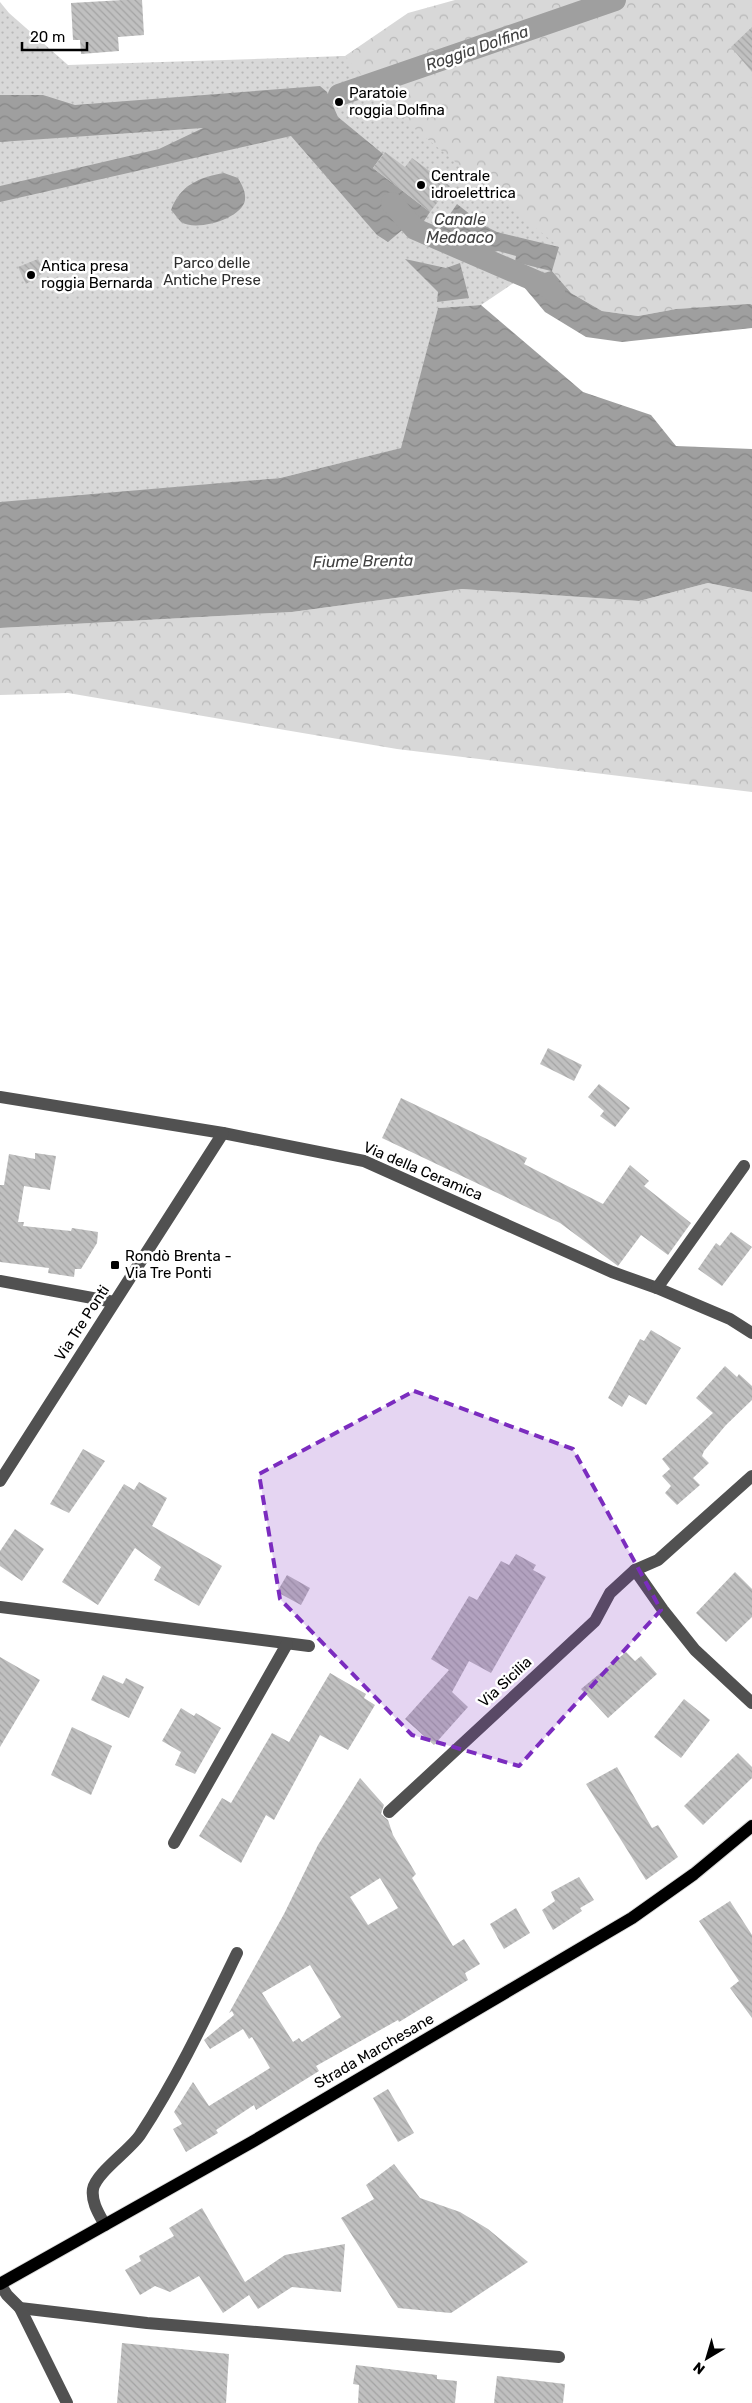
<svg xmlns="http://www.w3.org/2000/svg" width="752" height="2403" font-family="Rubik,sans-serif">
  <defs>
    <pattern id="forest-crowns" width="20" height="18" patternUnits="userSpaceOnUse" patternTransform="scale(1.25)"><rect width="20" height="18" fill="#d8d8d8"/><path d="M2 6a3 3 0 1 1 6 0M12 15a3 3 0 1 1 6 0" fill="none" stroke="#b8b8b8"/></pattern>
    <pattern id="park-dots" width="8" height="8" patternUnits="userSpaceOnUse" patternTransform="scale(1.25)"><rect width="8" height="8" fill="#d8d8d8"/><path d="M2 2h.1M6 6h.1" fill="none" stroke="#b8b8b8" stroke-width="1.8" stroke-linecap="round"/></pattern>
    <pattern id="water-waves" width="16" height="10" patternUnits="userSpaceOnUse" patternTransform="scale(1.25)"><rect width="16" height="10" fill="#9f9f9f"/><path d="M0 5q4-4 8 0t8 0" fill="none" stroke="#878787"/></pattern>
    <pattern id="building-back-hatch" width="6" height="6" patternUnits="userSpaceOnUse" patternTransform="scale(1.25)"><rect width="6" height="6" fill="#c0c0c0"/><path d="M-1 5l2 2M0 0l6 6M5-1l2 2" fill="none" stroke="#a3a3a3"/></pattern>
  </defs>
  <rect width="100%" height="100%" fill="#fff"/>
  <g fill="url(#forest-crowns)">
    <polygon points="455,0 752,0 752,305 676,309 638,316 602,311 571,293 552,271 336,56 345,56 408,13"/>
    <polygon points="708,583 752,592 752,792 397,749 68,693 0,695 0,628 292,612 462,589 639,601"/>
  </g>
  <polygon fill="url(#park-dots)" points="0,2 9,13 68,65 345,56 387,106 559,247 552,271 518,280 481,305 438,308 402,448 280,478 0,503"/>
  <g fill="url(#water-waves)">
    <polygon points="320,86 327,92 338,117 383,154 373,168 430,212 422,224 407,226 388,242 377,235 291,136 0,202 0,186 159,149 203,128 0,142 0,95 43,95 75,105"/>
    <path d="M224 173 238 178C242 185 246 192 245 200 242 219 196 232 181 222 178 219 174 213 171 210 180 185 200 177 224 173Z"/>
    <polygon points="457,204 485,226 497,232 559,247 552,271 571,293 602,311 638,316 676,309 750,304 752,305 752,328 622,342 586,337 545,312 518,280 551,271 515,262 516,256 498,251 468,259 466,251 437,233"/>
    <polygon points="405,259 446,268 460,263 469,298 437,302 438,292"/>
    <polygon points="481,305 583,392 651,415 676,446 752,449 752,592 708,583 639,601 462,589 292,612 0,628 0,502 280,478 401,448 438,308"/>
  </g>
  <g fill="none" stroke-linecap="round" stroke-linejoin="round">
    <g stroke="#9f9f9f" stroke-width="22">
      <polyline points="339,95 615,0"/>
      <polyline points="392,203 415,229 545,285 554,292"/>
    </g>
  </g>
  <g fill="url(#building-back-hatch)" fill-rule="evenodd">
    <polygon points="123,0 142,0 144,35 118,37 119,51 81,54 80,40 73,40 71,3"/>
    <polygon points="752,27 752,72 731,47"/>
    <polygon points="385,152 405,167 412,158 450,186 430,212 373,168"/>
    <polygon points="38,259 45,272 26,284 18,267"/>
    <polygon points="548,1048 582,1065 574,1081 540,1064"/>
    <polygon points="599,1084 630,1108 615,1127 600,1116 604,1111 588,1097"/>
    <polygon points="401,1098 527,1158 524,1164 603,1204 630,1165 649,1181 644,1186 691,1223 668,1255 641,1235 618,1266 560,1223 382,1138"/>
    <polygon points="35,1153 56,1156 50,1190 24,1186 18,1222 24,1222 23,1226 71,1231 72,1228 98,1232 97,1243 81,1269 75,1269 74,1277 48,1273 49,1268 0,1262 0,1185 4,1185 9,1154 35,1159"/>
    <polygon points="731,1232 752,1247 722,1286 698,1269 716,1243 720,1246"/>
    <polygon points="651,1330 681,1348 646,1405 629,1395 622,1407 608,1398 640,1339 644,1341"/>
    <polygon points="725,1366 737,1377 739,1374 752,1386 752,1400 726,1425 704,1451 702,1456 709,1463 693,1478 700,1485 677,1505 665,1493 671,1486 662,1476 670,1469 662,1459 713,1413 696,1398"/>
    <polygon points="83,1449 105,1461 69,1513 50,1504"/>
    <polygon points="139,1482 167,1498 152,1526 222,1566 199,1606 154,1580 161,1567 135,1548 98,1605 62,1582 124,1484 134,1490"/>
    <polygon points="15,1529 44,1549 22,1581 0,1566 0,1551"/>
    <polygon points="516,1554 536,1565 533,1570 546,1577 491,1673 469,1661 452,1692 468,1707 434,1745 405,1719 449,1670 431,1659 469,1596 477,1600 501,1561 509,1565"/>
    <polygon points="735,1572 752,1589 752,1617 726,1642 696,1613"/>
    <polygon points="287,1575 310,1588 301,1605 277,1592"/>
    <polygon points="626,1652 635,1661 641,1656 657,1674 608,1718 581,1689"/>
    <polygon points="0,1657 40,1680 0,1747"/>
    <polygon points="330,1673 366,1694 364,1698 375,1705 348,1750 320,1735 274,1820 266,1815 241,1863 199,1836 222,1798 231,1803 272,1733 289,1742"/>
    <polygon points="103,1675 123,1684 126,1678 144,1687 129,1718 91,1700"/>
    <polygon points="684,1699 710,1720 681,1758 654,1737"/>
    <polygon points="181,1708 194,1716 196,1713 221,1728 195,1774 175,1765 181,1752 162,1741"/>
    <polygon points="72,1727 112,1746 91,1795 51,1775"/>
    <polygon points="738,1753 752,1767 752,1778 703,1825 684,1806"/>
    <polygon points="617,1767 652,1828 658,1825 678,1857 646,1880 586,1784"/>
    <path d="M360 1778 384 1805 381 1814 388 1820 393 1835 416 1874 412 1878 453 1946 464 1939 480 1964 465 1973 468 1980 399 2022 398 2020 316 2066 319 2071 256 2110 254 2105 216 2130 218 2133 186 2152 173 2129 182 2124 174 2112 193 2082 209 2106 270 2068 252 2037 249 2039 243 2029 210 2049 204 2040 234 2015 232 2011 229 2013 284 1914 318 1845ZM380 1878 398 1908 368 1925 350 1897ZM310 1965 341 2017 302 2042 299 2038 293 2042 262 1993Z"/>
    <polygon points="579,1877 594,1900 580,1908 582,1911 553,1930 542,1910 555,1901 551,1892"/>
    <polygon points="730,1901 752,1935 752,2018 730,1988 739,1981 699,1921"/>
    <polygon points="516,1908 530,1933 504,1949 490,1924"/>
    <polygon points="388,2089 414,2133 398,2142 373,2098"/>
    <polygon points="394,2164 420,2198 460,2212 488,2229 528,2262 451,2313 398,2308 341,2218 374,2199 366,2185"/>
    <polygon points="202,2208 245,2282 285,2255 345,2244 341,2292 292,2287 258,2309 249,2295 223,2313 199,2276 170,2292 155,2286 140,2295 125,2270 141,2261 139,2256 174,2236 169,2228"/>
    <polygon points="122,2343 229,2354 226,2403 117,2403"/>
    <polygon points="356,2365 437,2375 437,2379 457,2381 455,2403 358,2403 359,2385 353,2384"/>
    <polygon points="497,2376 565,2384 563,2403 494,2403"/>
  </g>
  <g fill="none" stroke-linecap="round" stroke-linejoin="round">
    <defs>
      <polyline id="major" points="0,2284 252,2142 632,1918 694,1874 752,1826"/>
    </defs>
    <use href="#major" stroke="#dbdbdb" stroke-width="14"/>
    <g stroke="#515151" stroke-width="12">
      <polyline points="0,1097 223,1133 364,1161 612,1272 657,1288 730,1319 752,1333"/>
      <polyline points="0,1281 114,1302"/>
      <polyline points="657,1288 744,1166"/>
      <polyline points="0,1481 223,1133"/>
      <polyline points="635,1570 663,1610 695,1650 752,1703"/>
      <polyline points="0,1607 309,1646"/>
      <polyline points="389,1812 595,1621 610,1593 635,1570 658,1560 752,1476"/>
      <polyline points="174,1843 287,1644"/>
      <path d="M105 2225C99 2214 91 2202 93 2189 96 2173 130 2150 140 2135 178 2077 207 2015 237 1953"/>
      <polyline points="0,2284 7,2295 20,2308 147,2323 559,2357"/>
      <polyline points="20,2308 67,2403"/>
    </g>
    <use href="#major" stroke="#000" stroke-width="12"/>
  </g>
  <path fill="#7b2cbf" fill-opacity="0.2" stroke="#7b2cbf" stroke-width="4" stroke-dasharray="10 6" stroke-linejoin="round" d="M414 1391 573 1449 661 1610 519 1766 412 1735 280 1599 259 1474Z"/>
  <g fill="#000" stroke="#fff" stroke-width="2">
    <circle cx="339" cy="102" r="5"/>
    <circle cx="421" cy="185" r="5"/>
    <circle cx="31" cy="275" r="5"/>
    <rect x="110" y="1260" width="10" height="10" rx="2.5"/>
  </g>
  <g text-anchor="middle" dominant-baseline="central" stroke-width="5" stroke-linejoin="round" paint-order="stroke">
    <g font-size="15" fill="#000" stroke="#fff" text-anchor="start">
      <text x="349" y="93">Paratoie<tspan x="349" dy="17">roggia Dolfina</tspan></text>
      <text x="431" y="176">Centrale<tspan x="431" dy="17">idroelettrica</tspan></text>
      <text x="41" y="266">Antica presa<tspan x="41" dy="17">roggia Bernarda</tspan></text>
      <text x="125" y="1256">Rondò Brenta -<tspan x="125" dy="17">Via Tre Ponti</tspan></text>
    </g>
    <g font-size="15" fill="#2f2f2f" stroke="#fff">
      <text x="212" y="263">Parco delle<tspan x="212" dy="17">Antiche Prese</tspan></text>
    </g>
    <g font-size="15" fill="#000" stroke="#fff">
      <text transform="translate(423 1171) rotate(23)">Via della Ceramica</text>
      <text transform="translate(82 1323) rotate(-57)">Via Tre Ponti</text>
      <text transform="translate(505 1682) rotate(-43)">Via Sicilia</text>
      <text transform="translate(374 2051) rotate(-30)">Strada Marchesane</text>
    </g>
    <g font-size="16" font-style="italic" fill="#404040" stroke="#fff">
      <text transform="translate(477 48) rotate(-19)">Roggia Dolfina</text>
      <text x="460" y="219">Canale<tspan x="460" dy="18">Medoaco</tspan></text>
      <text transform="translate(363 561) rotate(-1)">Fiume Brenta</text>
    </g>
  </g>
  <g transform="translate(707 2358) rotate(218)" stroke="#ffffff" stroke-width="4" paint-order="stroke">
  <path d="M0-4L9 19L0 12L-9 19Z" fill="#000000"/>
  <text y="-8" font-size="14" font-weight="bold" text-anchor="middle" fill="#000000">N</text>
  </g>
  <path d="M22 42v8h65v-8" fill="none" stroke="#000000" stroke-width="2.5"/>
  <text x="30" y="42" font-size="15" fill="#000000" stroke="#ffffff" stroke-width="4" paint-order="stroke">20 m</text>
</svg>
